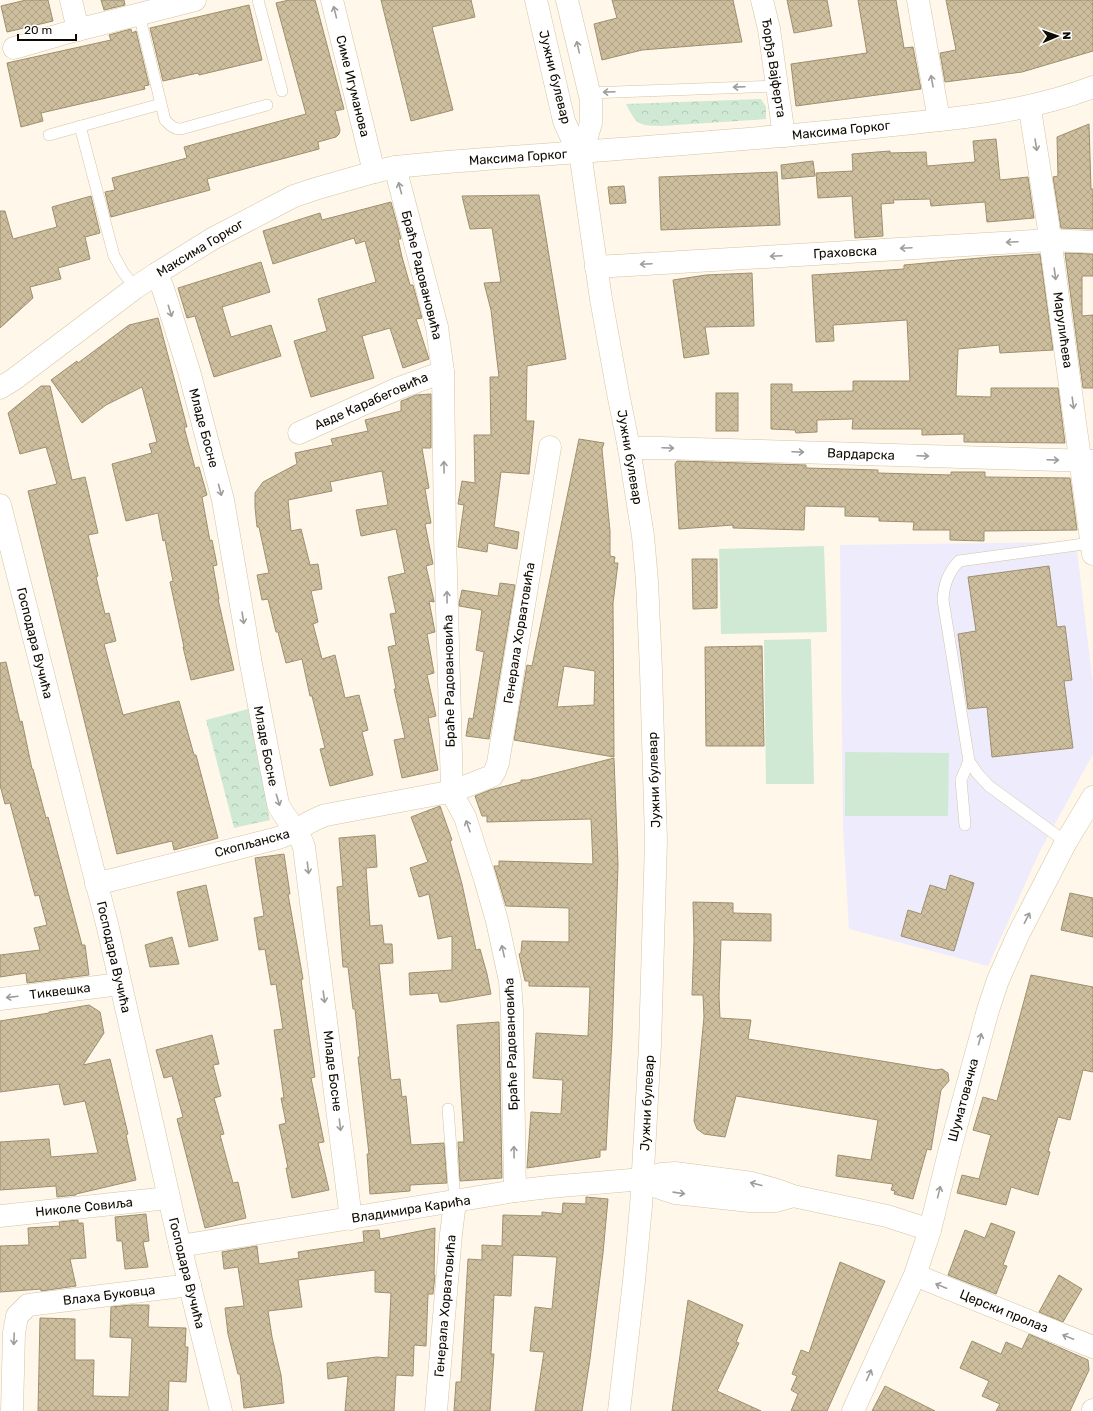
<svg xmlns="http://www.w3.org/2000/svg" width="1093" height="1411" font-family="Rubik,sans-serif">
  <defs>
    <pattern id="park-crowns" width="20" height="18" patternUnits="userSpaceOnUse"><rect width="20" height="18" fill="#d0e9d5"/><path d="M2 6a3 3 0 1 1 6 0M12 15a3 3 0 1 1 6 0" fill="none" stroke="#b2c6b5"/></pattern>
    <pattern id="building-cross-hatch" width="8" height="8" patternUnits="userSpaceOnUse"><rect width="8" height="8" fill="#cdbe9d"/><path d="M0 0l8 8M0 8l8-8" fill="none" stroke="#afa286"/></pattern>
  </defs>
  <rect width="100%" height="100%" fill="#fef7ea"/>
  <polygon fill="#eeebfd" points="1076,542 1093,685 1093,754 1040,851 988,966 849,929 843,827 840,545"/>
  <g fill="#d0e9d5">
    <polygon points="824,546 827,632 721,634 719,549"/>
    <polygon points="811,639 814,784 766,784 764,640"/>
    <polygon points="845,752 949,753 948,816 845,816"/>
  </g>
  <g fill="url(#park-crowns)">
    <path d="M761 99 766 107V119L661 126C637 126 636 123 626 104Z"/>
    <polygon points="248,709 270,820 234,828 206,720"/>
  </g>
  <g fill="url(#building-cross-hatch)" stroke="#9e8f6f" fill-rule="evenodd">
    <polygon points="26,0 48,0 53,21 7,32 1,6"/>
    <polygon points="101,0 124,0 125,5 104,10"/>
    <polygon points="289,0 315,0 344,109 335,111 340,130 339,134 336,137 318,142 319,149 207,179 210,190 111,217 105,192 115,190 112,178 187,158 184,147 306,114 276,3"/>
    <polygon points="381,0 471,0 475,17 432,27 453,110 411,121"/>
    <polygon points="612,0 733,0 742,42 642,50 602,60 594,24 617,18"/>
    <polygon points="787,0 827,0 832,26 794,33"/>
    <polygon points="858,0 896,0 904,48 913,47 921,89 796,106 791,64 867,53"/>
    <polygon points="946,0 1093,0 1093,51 1022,72 945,82 940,53 956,50"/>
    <polygon points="249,5 262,60 199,75 198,73 163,81 150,28"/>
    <polygon points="131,29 132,33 136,31 149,85 144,86 145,89 41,113 43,121 21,127 7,63 111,40 109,35"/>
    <polygon points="1089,124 1091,189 1093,189 1093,229 1061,228 1053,177 1058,176 1057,137"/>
    <polygon points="996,139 1000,180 1028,177 1034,218 987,222 985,202 931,206 930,199 893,200 894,203 881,204 883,236 855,238 852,196 818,198 816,173 853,171 852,154 890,151 890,153 926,152 927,166 975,162 973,141"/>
    <polygon points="813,161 815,176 782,179 781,165"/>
    <polygon points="777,172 780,225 661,230 659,177"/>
    <polygon points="624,186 626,203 610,204 608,187"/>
    <polygon points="539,195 566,359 527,366 526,421 534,421 529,474 501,472 494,527 519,532 517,549 488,543 487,552 458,547 464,505 458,504 462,481 475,483 474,435 491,435 490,377 499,377 491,310 484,283 501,282 492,228 470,229 462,196"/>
    <polygon points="91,196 100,233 85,237 90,259 58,268 61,279 30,287 33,298 0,328 0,211 5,211 13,239 57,227 52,207"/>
    <polygon points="391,202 401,239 398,239 402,257 410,285 413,285 422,318 416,319 429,359 403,368 390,328 362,336 374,378 311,397 294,341 327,331 318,299 376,282 365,241 356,244 354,238 273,264 263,231 320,213 322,220"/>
    <polygon points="1065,253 1093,254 1093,276 1082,276 1082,316 1093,315 1093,388 1083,388"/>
    <polygon points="1040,254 1053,350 1000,353 999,345 958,349 956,396 991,397 991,388 1058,388 1065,443 964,442 964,434 922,435 922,429 852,429 853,419 817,420 817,432 796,433 795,430 771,429 771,384 792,384 792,392 853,391 853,381 910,381 907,320 833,325 834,341 816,342 812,275 904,269 904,265 991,257"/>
    <polygon points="261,262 270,292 222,307 231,337 271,325 281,356 214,377 195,316 187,318 178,288"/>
    <polygon points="752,273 754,326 705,327 709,354 684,358 673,280 706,275"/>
    <polygon points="158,318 187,427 184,427 195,468 199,467 207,495 202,497 210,541 212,540 217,565 213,566 219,599 218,599 234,670 191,680 183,647 184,647 170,582 173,581 165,540 163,541 158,513 126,521 112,464 152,453 149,444 157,442 142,387 106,405 82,423 51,380 77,361 78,363 129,325"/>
    <polygon points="41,386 50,386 72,480 85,477 98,533 88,535 98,576 96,577 105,614 109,613 116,641 104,644 123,715 179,701 194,755 196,755 218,838 174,850 172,841 117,854 28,491 57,484 46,447 20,454 8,413"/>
    <rect x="716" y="393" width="22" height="38"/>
    <polygon points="431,394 431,448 422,448 429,488 425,489 431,523 425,524 433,564 426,566 434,601 434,602 429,601 435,632 427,634 434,673 427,675 436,716 428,718 438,770 402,778 394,740 405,738 394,689 396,689 388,647 396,645 390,614 396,613 388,577 405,573 396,529 361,536 356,510 388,505 382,471 330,482 332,491 288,500 291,531 301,529 310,565 318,564 322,589 311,591 318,622 313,624 322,659 335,655 345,698 359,695 368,730 362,732 373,775 330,786 320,749 325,748 312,696 310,696 302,659 286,663 278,632 276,632 268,599 262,600 257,575 269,573 259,527 257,527 255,507 255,493 263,482 297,464 295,453 333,445 331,439 368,431 365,420 401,411 401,401 404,400 416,395"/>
    <path d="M579 439 604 443 602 449 610 531V556L615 557 614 563H618L613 603 614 757 514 740 527 665 532 666ZM564 666 595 671 594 705 557 707Z"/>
    <polygon points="677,461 806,465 806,468 878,470 878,473 951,475 951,472 985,472 985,477 1070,478 1077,530 984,531 984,541 950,540 950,530 913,530 914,522 879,521 879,517 845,516 845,507 805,506 804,530 733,528 733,525 679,529 675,464"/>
    <polygon points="692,559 717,559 717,608 693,609"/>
    <polygon points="1049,566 1057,627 1065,626 1072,680 1064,681 1073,748 992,757 987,707 968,709 958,634 976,631 968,577"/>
    <polygon points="500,583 515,585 489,739 466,736 469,718 473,719 484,652 476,650 482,610 459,606 459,603 462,590 498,596"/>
    <polygon points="762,646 764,746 706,746 705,647"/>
    <polygon points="6,662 20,722 22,721 32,769 33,769 46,818 48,817 82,945 85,945 89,975 27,983 26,973 0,977 0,955 40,950 34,928 47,925 39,895 35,896 10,803 5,804 0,785 0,663"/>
    <polygon points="614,758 618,865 612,1038 606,1150 600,1150 600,1157 527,1168 531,1112 561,1114 563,1080 533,1078 536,1033 588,1036 590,987 529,986 529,981 525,981 519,954 521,953 522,941 569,942 569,908 506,906 494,866 499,866 499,861 593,864 591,819 487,822 487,816 482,816 475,796 490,790 521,782 521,780 528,780"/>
    <polygon points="440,806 452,840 450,841 462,884 476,950 480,949 487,974 491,994 446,1002 440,1002 438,993 410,995 409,973 452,970 452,936 438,939 429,894 419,897 410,868 428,862 411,817"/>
    <polygon points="375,835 377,867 366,868 370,926 382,925 384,944 392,944 393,963 379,964 391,1080 400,1079 402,1097 406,1096 411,1145 444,1143 447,1183 410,1185 410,1191 370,1194 367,1154 369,1154 358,1057 360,1057 355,1009 353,1009 348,967 343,967 337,887 343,886 339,838"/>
    <polygon points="284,854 290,894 288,894 303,979 301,980 315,1077 311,1078 324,1142 318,1143 329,1190 292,1198 286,1168 288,1168 279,1125 286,1123 281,1098 284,1098 274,1030 283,1029 276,984 271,985 265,949 259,950 254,918 264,916 255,858"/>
    <polygon points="950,875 974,883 954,951 901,936 908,910 921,914 930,885 946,890"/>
    <polygon points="206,885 218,940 189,947 177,892"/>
    <polygon points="1070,893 1093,898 1093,937 1061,930"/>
    <polygon points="693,902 733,903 733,913 771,914 771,941 721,940 719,996 720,1018 751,1020 748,1039 936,1070 942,1069 948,1073 949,1081 941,1090 931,1150 927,1149 913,1199 894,1194 895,1191 891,1190 893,1184 836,1176 838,1155 871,1160 878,1120 736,1096 725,1137 704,1134 697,1129 694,1121 704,1017 703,995 692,995 694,940"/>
    <polygon points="172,937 179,964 150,967 145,945"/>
    <polygon points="1031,975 1093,987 1093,1072 1083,1070 1070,1120 1058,1117 1048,1151 1050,1152 1038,1195 1011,1187 1006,1205 957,1193 962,1175 979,1179 991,1135 973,1130 983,1097 997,1101"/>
    <polygon points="89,1005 100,1012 104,1033 83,1065 110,1059 128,1134 126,1135 136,1180 76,1194 76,1195 57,1197 56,1186 0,1190 0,1142 49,1139 51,1157 98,1153 85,1101 64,1105 59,1084 0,1092 0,1021 49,1013 49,1012"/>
    <polygon points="499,1022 502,1178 460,1181 458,1142 464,1142 457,1025"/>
    <polygon points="212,1035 219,1064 213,1065 221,1096 214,1098 224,1134 220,1135 233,1183 238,1182 246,1218 205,1228 177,1119 183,1117 172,1076 164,1078 156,1050"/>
    <polygon points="586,1197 608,1199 603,1253 590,1359 582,1411 535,1411 544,1352 530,1351 535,1307 552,1309 557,1257 513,1255 511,1296 494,1295 491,1354 494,1354 490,1411 454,1411 456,1382 461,1382 468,1259 482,1260 482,1245 502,1246 503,1215 542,1216 542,1212 562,1214 563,1203 586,1204"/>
    <polygon points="146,1214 149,1241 143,1242 148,1267 125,1269 122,1241 117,1241 115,1217"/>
    <polygon points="78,1220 78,1223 83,1223 86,1258 70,1259 76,1286 41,1291 41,1289 0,1292 0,1246 29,1245 28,1228 60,1226 59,1222"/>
    <polygon points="991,1223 1015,1232 1003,1265 1007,1266 996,1294 948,1275 965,1230 985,1238"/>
    <polygon points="435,1228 434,1275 435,1275 433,1294 428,1294 426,1346 414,1345 413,1376 396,1375 394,1411 345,1411 348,1376 328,1379 327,1363 377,1357 388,1358 391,1293 375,1292 375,1270 298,1280 302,1307 268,1311 272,1337 281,1375 284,1403 244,1408 240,1374 238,1374 228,1334 225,1308 244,1306 238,1267 224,1269 222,1252 257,1246 259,1264 299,1258 298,1252 364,1242 363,1231 379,1230 380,1239"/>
    <polygon points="840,1262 885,1281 827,1411 791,1411 798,1394 791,1390 797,1376 792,1374 801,1350 809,1353"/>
    <polygon points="1059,1275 1082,1289 1063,1322 1039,1312"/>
    <polygon points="688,1300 743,1325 736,1342 739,1343 717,1391 761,1411 672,1411"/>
    <polygon points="131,1305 149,1305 148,1327 186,1328 185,1347 188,1347 186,1382 169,1381 168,1411 38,1411 40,1318 75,1319 75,1360 94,1360 93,1396 129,1397 132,1338 110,1337 111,1307"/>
    <polygon points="1029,1334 1088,1360 1089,1370 1070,1411 996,1411 1000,1404 982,1396 989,1381 960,1368 972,1341 1001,1354 1006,1342 1022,1349"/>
    <polygon points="885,1386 935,1411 872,1411"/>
  </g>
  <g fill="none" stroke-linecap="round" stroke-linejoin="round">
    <defs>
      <g id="lane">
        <polyline points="258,0 282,91"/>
        <path d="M139 14 165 120C170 125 173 129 181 129L267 105"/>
        <polyline points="589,93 778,86"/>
        <polyline points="80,126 114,256 123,272 135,288"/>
        <polyline points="49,135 161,104"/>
        <polyline points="965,825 961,780 969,761"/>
        <path d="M1066 842 989 786 977 773 969 761 943 600C944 584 948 573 959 561L1091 543"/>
        <polyline points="448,1109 455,1202"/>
      </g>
      <g id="street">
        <polyline points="71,0 78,30"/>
        <polyline points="332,0 374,172"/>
        <polyline points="762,0 769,29 784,136"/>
        <polyline points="918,0 939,120"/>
        <polyline points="14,48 73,31 195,0"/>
        <polyline points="1029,107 1031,116 1048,224 1093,554"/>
        <polyline points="395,167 437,327 443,372 445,536 452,790 454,797 465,817 485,879 497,921 510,981 512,1011 515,1191"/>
        <polyline points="596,267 1050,240 1093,242"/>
        <path d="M156 274 162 286 167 301 189 371 223 500 251 664 278 804C285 820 299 830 304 847L351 1219"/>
        <polyline points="299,433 399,388 443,372"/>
        <polyline points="629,448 661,448 1093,461"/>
        <path d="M96 884 278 838C295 833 309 820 326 815L443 793 464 787 492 776 495 771 498 763 550 447"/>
        <polyline points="0,999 120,984"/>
        <polyline points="643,1179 657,1187 675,1193 750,1201 776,1201 790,1197"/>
        <polyline points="0,1216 168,1198"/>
        <polyline points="180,1246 515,1191 549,1187 643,1179 661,1174 675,1173 752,1183 777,1190 793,1196 887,1216 930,1230"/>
        <polyline points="915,1275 1093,1347"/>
        <polyline points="12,1411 14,1333 17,1316 28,1305 190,1285"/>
        <polyline points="436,1411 451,1234 455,1202"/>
        <polyline points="853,1411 915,1275 930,1230 950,1149 988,1010 998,980 1018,935 1066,842 1093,797"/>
        <polyline points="1093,1411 1093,1410"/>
      </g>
      <g id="secondary">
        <polyline points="536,0 564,121 573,141 580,152 601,299 618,393 629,448 643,536 647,581 651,670 656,841 650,1045 641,1206 634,1281 619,1411"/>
        <polyline points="567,0 591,100 591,123 587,136 580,152"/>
        <path d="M0 388 13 380 135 288 156 274 212 239 273 207 294 196 315 189 374 172 395 167 447 162C583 151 719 143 855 129 935 120 1018 116 1093 87"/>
        <polyline points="0,505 108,928 180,1246 221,1411"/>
      </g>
    </defs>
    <use href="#lane" stroke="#d4c4a3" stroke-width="12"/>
    <use href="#street" stroke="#d4c4a3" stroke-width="23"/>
    <use href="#secondary" stroke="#d4c4a3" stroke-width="23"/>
    <use href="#lane" stroke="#fff" stroke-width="11"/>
    <use href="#street" stroke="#fff" stroke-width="22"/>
    <use href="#secondary" stroke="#fff" stroke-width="22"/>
  </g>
  <defs><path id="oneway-shaft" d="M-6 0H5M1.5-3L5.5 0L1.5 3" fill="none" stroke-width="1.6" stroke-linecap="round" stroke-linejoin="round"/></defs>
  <g stroke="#9f9d9a">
    <use href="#oneway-shaft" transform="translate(335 12) rotate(-104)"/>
    <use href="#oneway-shaft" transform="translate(578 47) rotate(-103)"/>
    <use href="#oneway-shaft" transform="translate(932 81) rotate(-100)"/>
    <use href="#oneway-shaft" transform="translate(739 87) rotate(178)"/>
    <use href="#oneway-shaft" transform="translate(609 92) rotate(178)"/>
    <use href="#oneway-shaft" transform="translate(1036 145) rotate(81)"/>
    <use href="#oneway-shaft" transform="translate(400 188) rotate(-105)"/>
    <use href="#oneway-shaft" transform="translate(1012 242) rotate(177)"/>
    <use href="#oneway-shaft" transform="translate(906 248) rotate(177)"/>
    <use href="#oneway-shaft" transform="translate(776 256) rotate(177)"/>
    <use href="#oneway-shaft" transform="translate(646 264) rotate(177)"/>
    <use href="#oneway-shaft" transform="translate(1055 274) rotate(82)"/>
    <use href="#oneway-shaft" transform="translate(170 311) rotate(73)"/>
    <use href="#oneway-shaft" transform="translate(1073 403) rotate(82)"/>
    <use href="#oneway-shaft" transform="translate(668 448) rotate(2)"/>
    <use href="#oneway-shaft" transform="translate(798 452) rotate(2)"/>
    <use href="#oneway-shaft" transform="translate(923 456) rotate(2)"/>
    <use href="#oneway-shaft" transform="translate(1053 460) rotate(2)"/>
    <use href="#oneway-shaft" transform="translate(444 467) rotate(-91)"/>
    <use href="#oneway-shaft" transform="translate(220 490) rotate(75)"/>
    <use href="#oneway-shaft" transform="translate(447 597) rotate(-91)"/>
    <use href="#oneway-shaft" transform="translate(243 618) rotate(81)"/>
    <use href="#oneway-shaft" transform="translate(278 800) rotate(73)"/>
    <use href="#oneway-shaft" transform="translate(468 826) rotate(-109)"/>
    <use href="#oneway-shaft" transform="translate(308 868) rotate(83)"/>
    <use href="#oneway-shaft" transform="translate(1027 918) rotate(-63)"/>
    <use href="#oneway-shaft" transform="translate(503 951) rotate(-103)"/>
    <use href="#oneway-shaft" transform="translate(12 997) rotate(173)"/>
    <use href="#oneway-shaft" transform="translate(324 997) rotate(82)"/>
    <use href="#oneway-shaft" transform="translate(980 1039) rotate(-75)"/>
    <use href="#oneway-shaft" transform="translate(340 1125) rotate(83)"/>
    <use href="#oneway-shaft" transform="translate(514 1152) rotate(-91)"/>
    <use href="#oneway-shaft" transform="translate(756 1184) rotate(-166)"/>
    <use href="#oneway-shaft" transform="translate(939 1192) rotate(-76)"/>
    <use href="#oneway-shaft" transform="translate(679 1193) rotate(8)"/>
    <use href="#oneway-shaft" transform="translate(941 1286) rotate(-158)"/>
    <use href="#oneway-shaft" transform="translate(1068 1337) rotate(-158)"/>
    <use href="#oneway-shaft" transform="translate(14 1339) rotate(92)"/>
    <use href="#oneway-shaft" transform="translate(869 1375) rotate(-66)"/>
  </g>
  <g text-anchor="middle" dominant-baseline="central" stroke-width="3" stroke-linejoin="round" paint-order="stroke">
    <g font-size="13" fill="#100b02" stroke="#fff">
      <text transform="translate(774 68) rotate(81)">Ђорђа Вајферта</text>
      <text transform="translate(555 77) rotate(76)">Јужни булевар</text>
      <text transform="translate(353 86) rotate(76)">Симе Игуманова</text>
      <text transform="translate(841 130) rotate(-6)">Максима Горког</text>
      <text transform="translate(518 157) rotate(-4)">Максима Горког</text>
      <text transform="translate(200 248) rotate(-31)">Максима Горког</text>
      <text transform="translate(845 252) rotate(-3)">Граховска</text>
      <text transform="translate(422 275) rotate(76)">Браће Радовановића</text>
      <text transform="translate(1063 330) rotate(82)">Марулићева</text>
      <text transform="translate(371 401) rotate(-24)">Авде Карабеговића</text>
      <text transform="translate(204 428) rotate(75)">Младе Босне</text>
      <text transform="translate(861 454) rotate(2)">Вардарска</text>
      <text transform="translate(630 457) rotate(80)">Јужни булевар</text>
      <text transform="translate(519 633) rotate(-81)">Генерала Хорватовића</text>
      <text transform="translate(35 643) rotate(76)">Господара Вучића</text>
      <text transform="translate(449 681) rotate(-91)">Браће Радовановића</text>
      <text transform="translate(266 746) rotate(79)">Младе Босне</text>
      <text transform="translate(654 780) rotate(-92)">Јужни булевар</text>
      <text transform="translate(252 843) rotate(-15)">Скопљанска</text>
      <text transform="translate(114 957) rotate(77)">Господара Вучића</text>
      <text transform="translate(60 991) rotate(-7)">Тиквешка</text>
      <text transform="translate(511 1044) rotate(-92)">Браће Радовановића</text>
      <text transform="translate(333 1071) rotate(83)">Младе Босне</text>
      <text transform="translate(963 1100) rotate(-75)">Шуматовачка</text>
      <text transform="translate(647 1103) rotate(-87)">Јужни булевар</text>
      <text transform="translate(84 1207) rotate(-6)">Николе Совиља</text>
      <text transform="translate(411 1209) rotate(-9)">Владимира Карића</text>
      <text transform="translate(187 1273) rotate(76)">Господара Вучића</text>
      <text transform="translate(109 1295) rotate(-7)">Влаха Буковца</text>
      <text transform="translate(445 1306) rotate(-85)">Генерала Хорватовића</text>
      <text transform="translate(1004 1311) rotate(22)">Церски пролаз</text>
    </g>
  </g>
  <g transform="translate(1057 36) rotate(88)" stroke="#ffffff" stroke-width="3" paint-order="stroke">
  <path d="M0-3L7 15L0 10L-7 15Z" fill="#100b02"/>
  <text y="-6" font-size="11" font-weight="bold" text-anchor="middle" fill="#100b02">N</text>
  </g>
  <path d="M18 34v6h58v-6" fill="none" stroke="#100b02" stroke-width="2"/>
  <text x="24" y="34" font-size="12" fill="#100b02" stroke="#ffffff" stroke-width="3" paint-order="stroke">20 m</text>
</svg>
